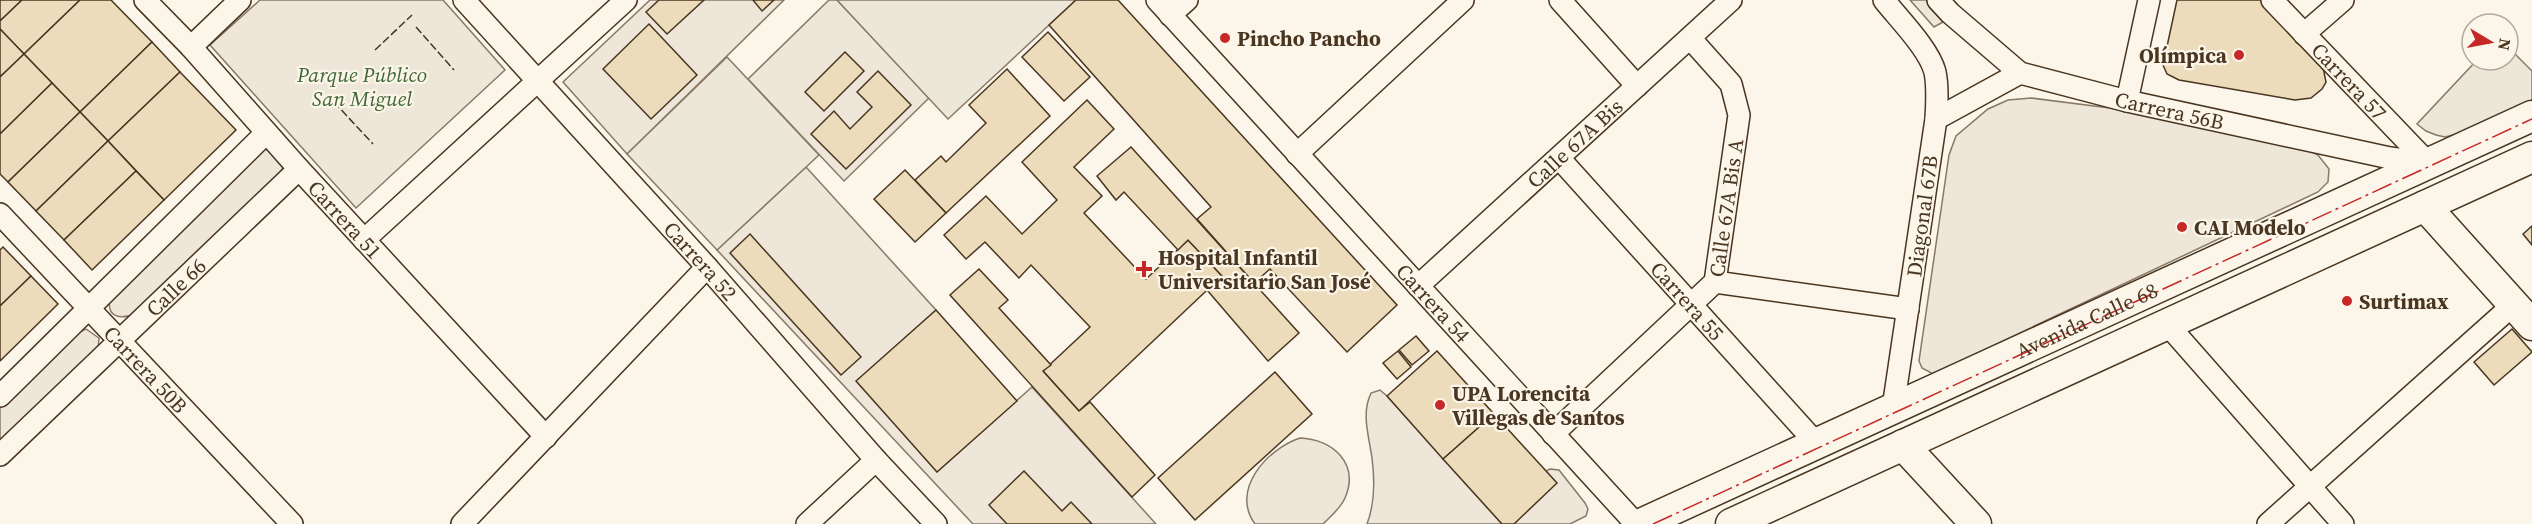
<svg xmlns="http://www.w3.org/2000/svg" width="2532" height="524" font-family="'Source Serif 4',serif">
  <rect width="100%" height="100%" fill="#fbf6e9"/>
  <g fill="#ede6d9" stroke="#887966" stroke-width="1.5">
    <polygon points="260,0 443,0 505,70 356,208 210,45"/>
    <polygon points="650,0 784,0 627,154 563,82"/>
    <polygon points="829,0 837,0 929,98 844,181 748,79"/>
    <polygon points="1910,0 1927,0 1943,18 1943,22 1934,27"/>
    <polygon points="2031,98 2110,108 2310,151 2318,155 2329,169 2328,182 2318,192 1933,374 1922,368 1919,361 1949,155 1956,136 1988,109 2008,100"/>
    <path d="M265 149C278 153 286 162 281 175L135 314C120 320 106 317 110 298L259 150Z"/>
    <polygon points="806,167 936,310 857,381 937,472 1032,387 1156,524 973,524 717,250"/>
    <polygon points="86,329 99,338 98,350 0,446 0,406 75,334"/>
    <path d="M1380 390 1387 396 1502 524H1367C1375 503 1375 481 1372 458 1369 436 1361 414 1371 393Z"/>
    <path d="M1300 438C1332 439 1360 463 1345 498 1340 509 1331 516 1323 524H1255C1230 490 1267 449 1300 438Z"/>
    <polygon points="1550,469 1559,470 1585,503 1588,509 1586,516 1570,524 1514,524 1546,471"/>
  </g>
  <g fill="#ede7d9" stroke="#887966" stroke-width="1.5">
    <polygon points="837,0 1076,0 948,119"/>
    <polygon points="2508,47 2532,71 2532,100 2457,134 2445,137 2436,135 2426,131 2417,124 2477,60 2508,60"/>
    <polygon points="727,57 819,155 717,250 627,154"/>
  </g>
  <g fill="#ecdcbc" stroke="#4a3520" stroke-width="1.5">
    <polygon points="0,0 22,0 0,21"/>
    <polygon points="22,0 80,0 24,54 0,29 0,21"/>
    <polygon points="80,0 111,0 152,42 80,112 24,54"/>
    <polygon points="659,0 704,0 667,34 646,12"/>
    <polygon points="753,0 774,0 762,11"/>
    <polygon points="1076,0 1118,0 1397,305 1347,352 1270,269 1254,283 1197,219 1211,207 1049,25"/>
    <polygon points="2177,0 2263,0 2323,67 2326,82 2322,89 2311,98 2295,100 2179,80 2167,74 2163,65"/>
    <polygon points="649,24 697,75 651,119 603,69"/>
    <polygon points="0,29 24,54 0,77"/>
    <polygon points="1048,32 1090,77 1064,101 1022,57"/>
    <polygon points="152,42 180,72 108,141 80,112"/>
    <polygon points="845,52 864,71 824,111 805,92"/>
    <polygon points="24,54 52,83 0,134 0,77"/>
    <polygon points="1007,69 1050,116 946,213 915,180 941,156 946,162 986,123 969,105"/>
    <polygon points="878,71 911,105 846,169 811,134 834,111 850,129 872,107 857,92"/>
    <polygon points="180,72 236,130 164,200 108,141"/>
    <polygon points="52,83 80,112 8,182 0,174 0,134"/>
    <polygon points="1087,100 1114,129 1074,167 1102,196 1084,213 1146,279 1188,240 1222,276 1079,411 1043,371 1090,327 1031,265 1019,278 985,242 966,259 944,235 986,196 1022,234 1057,200 1022,162"/>
    <polygon points="80,112 108,141 36,211 8,182"/>
    <polygon points="108,141 136,171 64,240 36,211"/>
    <polygon points="1131,147 1299,333 1268,361 1207,290 1222,276 1188,240 1178,250 1124,192 1116,200 1097,176"/>
    <polygon points="905,170 946,213 915,242 874,199"/>
    <polygon points="136,171 164,200 92,270 64,240"/>
    <polygon points="2532,226 2532,245 2523,234"/>
    <polygon points="750,234 861,357 841,375 730,253"/>
    <polygon points="3,247 31,276 0,306 0,250"/>
    <polygon points="979,269 1008,300 999,308 1051,365 1043,371 1079,411 1090,402 1155,475 1132,497 950,295"/>
    <polygon points="31,276 58,304 0,361 0,306"/>
    <polygon points="936,310 1017,401 937,472 856,381"/>
    <polygon points="2512,329 2532,352 2494,385 2474,362"/>
    <polygon points="1416,336 1429,351 1412,365 1399,350"/>
    <polygon points="1398,351 1411,367 1397,379 1383,363"/>
    <polygon points="1437,351 1494,414 1443,459 1387,396"/>
    <polygon points="1275,372 1312,414 1195,520 1158,478"/>
    <polygon points="1494,414 1557,483 1514,524 1502,524 1443,459"/>
    <polygon points="1024,471 1062,511 1071,502 1092,524 1007,524 989,505"/>
  </g>
  <g fill="none" stroke-linecap="round" stroke-linejoin="round">
    <defs>
      <g id="street">
        <path id="s1" d="M145 0 191 47 299 169 546 437"/>
        <path id="s2" d="M464 0 707 267 876 460 936 524"/>
        <path id="s3" d="M1157 0 1636 524"/>
        <polyline points="1560,0 1637,86"/>
        <path d="M1884 0C1899 19 1929 49 1935 72 1938 87 1937 103 1936 119L1893 408"/>
        <path id="s4" d="M1938 0 1950 13 2020 73 2127 101 2390 158 2428 163"/>
        <path id="s5" d="M2272 0 2428 163"/>
        <polyline points="1170,15 1187,0"/>
        <polyline points="2304,34 2343,0"/>
        <polyline points="191,47 240,0"/>
        <polyline points="2127,101 2149,0"/>
        <polyline points="1936,119 2020,73"/>
        <polyline points="1297,154 1463,0"/>
        <path id="s6" d="M1559 158 1816 443"/>
        <path id="s7" d="M0 214 292 524"/>
        <polyline points="364,240 626,0"/>
        <polyline points="1715,282 1908,309"/>
        <path id="s8" d="M1418 286 1731 0"/>
        <polyline points="2167,324 2343,524"/>
        <polyline points="0,396 266,133"/>
        <path id="s9" d="M1553 434 1715 282 1739 115 1731 84 1690 38"/>
        <path id="s10" d="M0 455 299 169"/>
        <polyline points="462,524 707,267"/>
        <polyline points="807,524 876,460"/>
        <polyline points="2268,524 2513,305"/>
      </g>
      <g id="secondary">
        <polyline points="2425,206 2532,325"/>
        <polyline points="1903,445 1976,524"/>
        <path id="s11" d="M1641 524 2532 116"/>
        <polyline points="1731,524 2532,157"/>
      </g>
    </defs>
    <use href="#street" stroke="#4a3520" stroke-width="24"/>
    <use href="#secondary" stroke="#4a3520" stroke-width="33"/>
    <use href="#street" stroke="#fbf6e9" stroke-width="21"/>
    <use href="#secondary" stroke="#fbf6e9" stroke-width="30"/>
    <g stroke="#4a3520" stroke-width="1.5" stroke-dasharray="8 3" stroke-linecap="butt">
      <polyline points="416,27 454,70"/>
      <polyline points="375,50 412,15"/>
      <polyline points="334,102 373,144"/>
    </g>
    <polyline stroke="#c62828" stroke-width="1.5" stroke-dasharray="21 4.5 3 4.5" stroke-linecap="butt" points="1653,524 2532,119"/>
  </g>
  <g fill="#c62828" stroke="#fbf6e9" stroke-width="2">
    <circle cx="1225" cy="38" r="6"/>
    <circle cx="2239" cy="55" r="6"/>
    <circle cx="2182" cy="227" r="6"/>
    <path d="M1141 260h6v6h6v6h-6v6h-6v-6h-6v-6h6z"/>
    <circle cx="2347" cy="301" r="6"/>
    <circle cx="1440" cy="405" r="6"/>
  </g>
  <g text-anchor="middle" dominant-baseline="central" stroke-width="4.5" stroke-linejoin="round" paint-order="stroke">
    <g font-size="21" font-weight="bold" fill="#4a3520" stroke="#fbf6e9" text-anchor="start">
      <text x="1237" y="38">Pincho Pancho</text>
      <text x="2227" y="55" text-anchor="end">Olímpica</text>
      <text x="2194" y="227">CAI Modelo</text>
      <text x="1158" y="257">Hospital Infantil<tspan x="1158" dy="24">Universitario San José</tspan></text>
      <text x="2359" y="301">Surtimax</text>
      <text x="1452" y="393">UPA Lorencita<tspan x="1452" dy="24">Villegas de Santos</tspan></text>
    </g>
    <g font-size="21" font-style="italic" fill="#436837" stroke="#fbf6e9">
      <text x="362" y="74">Parque Público<tspan x="362" dy="24">San Miguel</tspan></text>
    </g>
    <g font-size="21" fill="#4a3520" stroke="#fbf6e9">
      <text stroke="none"><textPath href="#s5" startOffset="112">Carrera 57</textPath></text>
      <text stroke="none"><textPath href="#s4" startOffset="264">Carrera 56B</textPath></text>
      <text stroke="none"><textPath href="#s8" startOffset="212">Calle 67A Bis</textPath></text>
      <text stroke="none"><textPath href="#s9" startOffset="297">Calle 67A Bis A</textPath></text>
      <text transform="translate(1922 216) rotate(-82)">Diagonal 67B</text>
      <text stroke="none"><textPath href="#s1" startOffset="297">Carrera 51</textPath></text>
      <text stroke="none"><textPath href="#s2" startOffset="352">Carrera 52</textPath></text>
      <text stroke="none"><textPath href="#s10" startOffset="243">Calle 66</textPath></text>
      <text stroke="none"><textPath href="#s6" startOffset="192">Carrera 55</textPath></text>
      <text stroke="none"><textPath href="#s3" startOffset="410">Carrera 54</textPath></text>
      <text stroke="none"><textPath href="#s11" startOffset="490">Avenida Calle 68</textPath></text>
      <text stroke="none"><textPath href="#s7" startOffset="213">Carrera 50B</textPath></text>
    </g>
  </g>
  <g transform="translate(2490 42) rotate(100)"><circle r="28" fill="#fbf6e9" stroke="#b4a999" stroke-width="1.5"/>
  <path d="M0-4.5L10 22L0 15L-10 22Z" fill="#c62828"/>
  <text y="-9" font-size="16" font-weight="bold" text-anchor="middle" fill="#4a3520">N</text>
  </g>
</svg>
